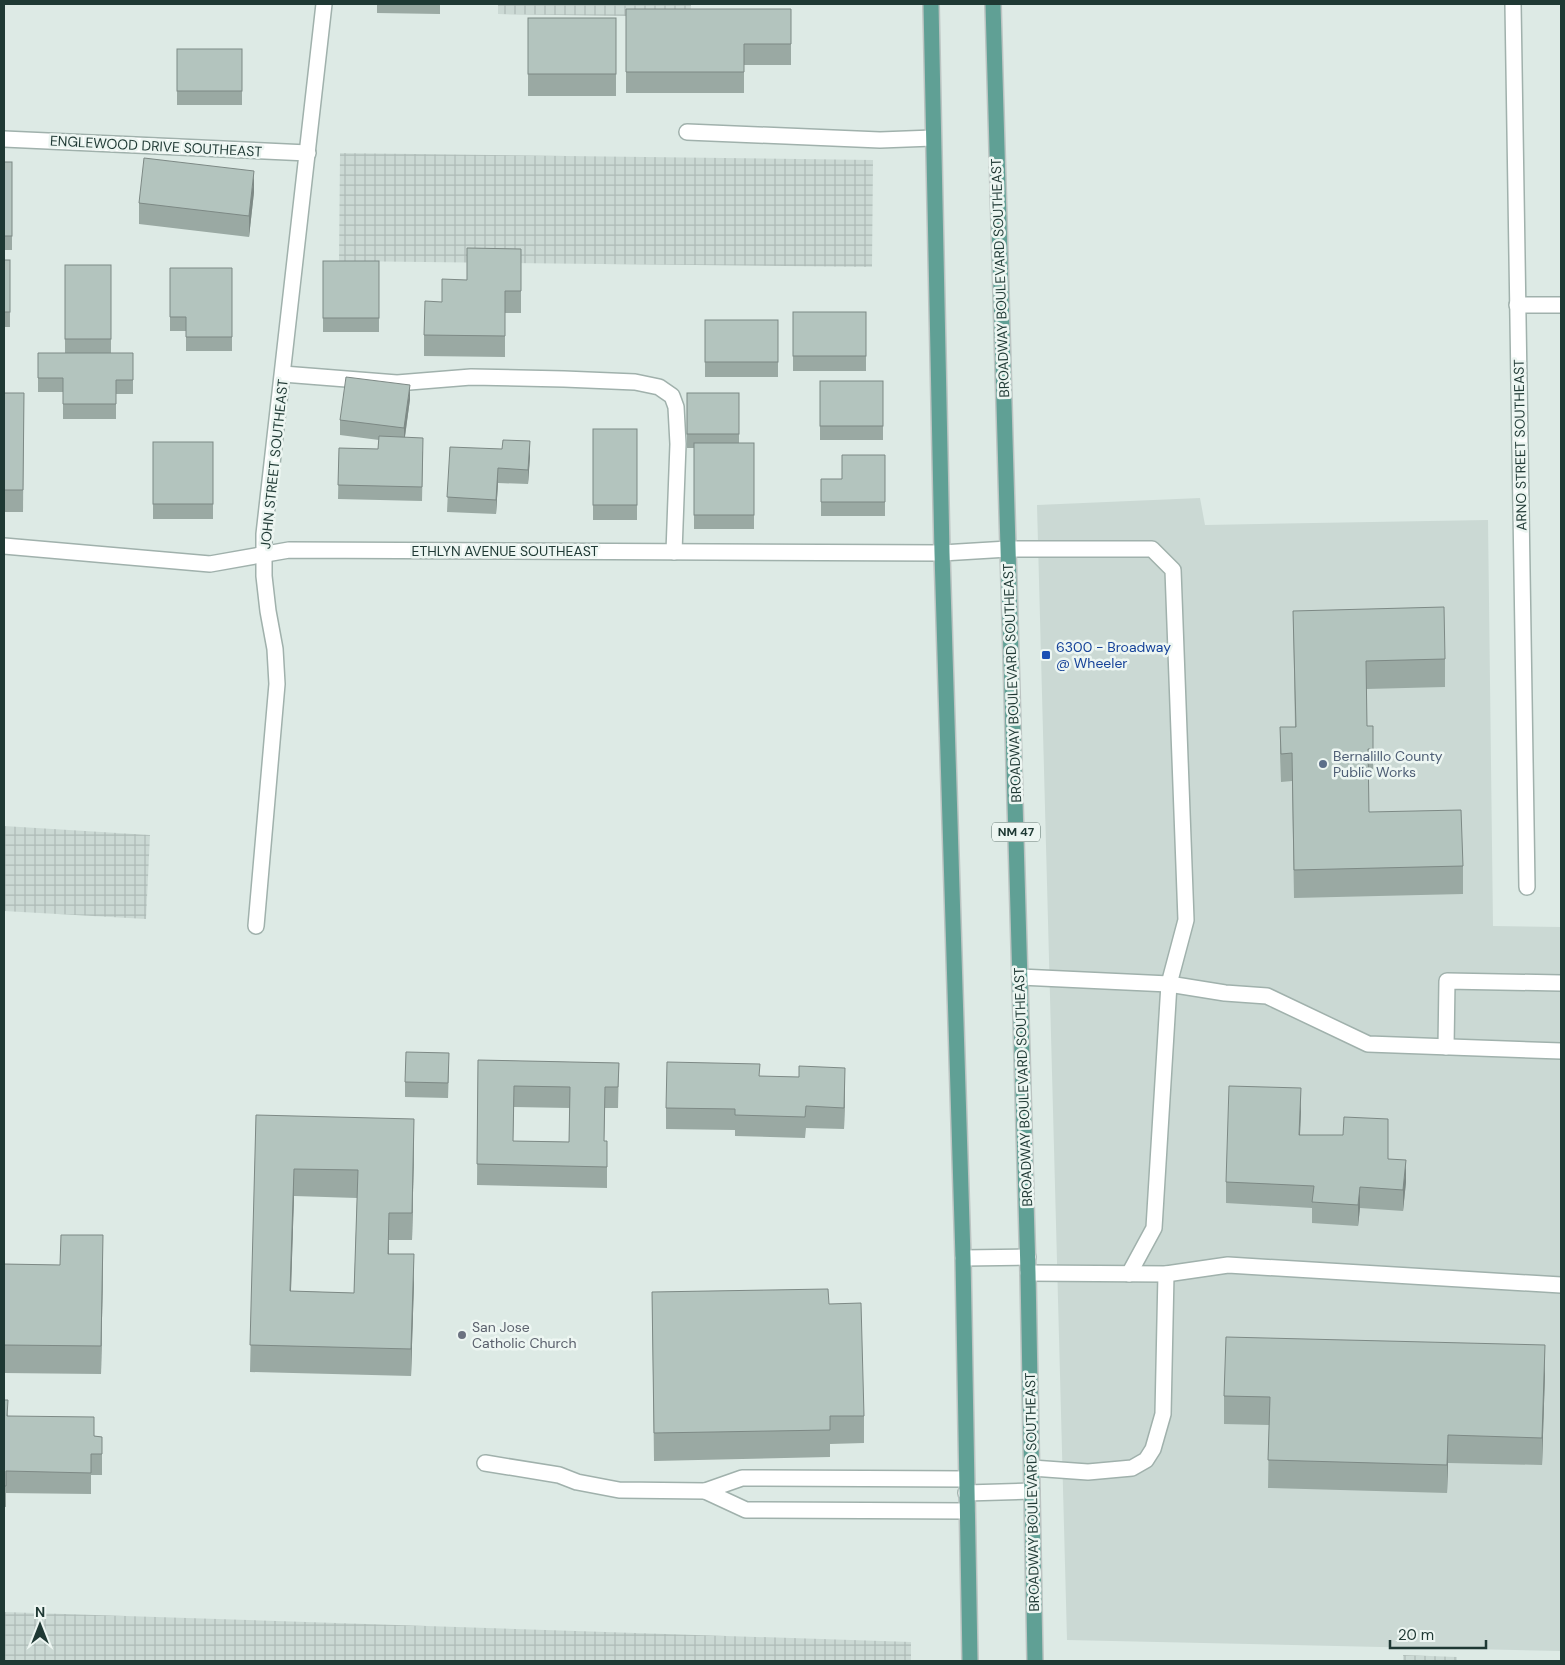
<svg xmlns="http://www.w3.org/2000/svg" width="1565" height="1665" font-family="'DM Sans',sans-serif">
  <defs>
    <pattern id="industrial-grid" width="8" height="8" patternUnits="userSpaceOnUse" patternTransform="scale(1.25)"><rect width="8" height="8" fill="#cbd9d4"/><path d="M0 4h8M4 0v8" fill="none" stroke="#aebbb7"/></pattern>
  </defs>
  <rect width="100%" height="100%" fill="#ddeae5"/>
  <polygon fill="#cbd9d4" points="1200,498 1205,525 1488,520 1493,926 1561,927 1561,1651 1067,1640 1037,505"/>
  <g fill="url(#industrial-grid)">
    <polygon points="498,4 691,4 691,17 498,14"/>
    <polygon points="340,153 873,160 872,267 339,261"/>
    <polygon points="4,826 150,835 146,919 4,911"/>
    <polygon points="4,1612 911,1642 911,1661 4,1661"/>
    <polygon points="1403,1655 1457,1657 1457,1661 1403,1661"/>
  </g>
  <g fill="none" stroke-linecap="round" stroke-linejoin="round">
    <defs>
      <g id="lane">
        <polyline points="687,132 880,140 933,138"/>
        <polyline points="283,374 397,383 471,377 564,379 635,382 659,387 672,396 676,407 678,444 674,552"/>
        <polyline points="1008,549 1152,549 1173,570 1186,920 1169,984 1154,1228 1129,1274"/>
        <polyline points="1020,977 1169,984 1225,993 1267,996 1368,1044 1561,1051"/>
        <polyline points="1446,1047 1447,981 1561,983"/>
        <polyline points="963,1258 1028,1257"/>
        <polyline points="1028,1273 1166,1274 1228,1265 1561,1285"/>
        <polyline points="485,1463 559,1475 577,1482 619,1490 705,1491"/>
        <polyline points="1032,1468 1088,1472 1132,1468 1146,1460 1153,1449 1163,1414 1166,1274"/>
        <polyline points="966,1479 742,1478 705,1491 746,1510 967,1511"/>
        <polyline points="966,1493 1032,1491"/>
      </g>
      <g id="street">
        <polyline points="1513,4 1527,887"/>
        <polyline points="4,139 308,153"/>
        <polyline points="1517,305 1561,305"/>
        <polyline points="4,546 210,564 289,550 942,553 1008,549"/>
        <polyline points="256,926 277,684 275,649 268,611 264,576 264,534 324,4"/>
      </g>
      <g id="primary">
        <polyline points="931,4 942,553 963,1258 970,1661"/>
        <polyline points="993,4 1028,1273 1035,1661"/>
      </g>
    </defs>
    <use href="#lane" stroke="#a0b1ac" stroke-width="18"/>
    <use href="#street" stroke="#a0b1ac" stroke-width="18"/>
    <use href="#primary" stroke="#bcc4c2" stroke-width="18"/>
    <use href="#lane" stroke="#fff" stroke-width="15"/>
    <use href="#street" stroke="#fff" stroke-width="15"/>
    <use href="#primary" stroke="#60a095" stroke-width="15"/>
  </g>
  <g fill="#9aa9a3" fill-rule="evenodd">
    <polygon points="377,4 440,4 440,14 377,13"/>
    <polygon points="626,9 791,9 791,65 744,65 744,93 626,93"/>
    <rect x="528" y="18" width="88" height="78"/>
    <rect x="177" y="49" width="65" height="56"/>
    <rect x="4" y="162" width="8" height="88"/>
    <polygon points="254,192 249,237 139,224 139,203"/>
    <rect x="4" y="260" width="6" height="67"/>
    <rect x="323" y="261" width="56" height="71"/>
    <polygon points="65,265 111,265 111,353 133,353 133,394 116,394 116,419 63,419 63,392 38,392 38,353 65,353"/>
    <polygon points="170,268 232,268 232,351 186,351 186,331 170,331"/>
    <polygon points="521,270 521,313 505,313 505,357 424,356 424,335 442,302 467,280"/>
    <rect x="793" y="312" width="73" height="59"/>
    <rect x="705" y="320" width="73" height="57"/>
    <rect x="820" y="381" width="63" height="59"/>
    <polygon points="4,393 24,393 23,512 4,512"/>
    <polygon points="687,393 739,393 739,443 754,443 754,529 694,529 694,448 687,448"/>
    <polygon points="410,399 405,437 423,452 422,501 338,499 339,448 378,449 379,440 340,435 340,420"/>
    <rect x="593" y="429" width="44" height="91"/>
    <rect x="153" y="442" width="60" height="77"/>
    <polygon points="450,447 530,456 528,484 498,483 496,514 447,512"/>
    <polygon points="885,455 885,516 821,516 821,479 842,479"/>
    <polygon points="1293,611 1445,659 1445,687 1366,689 1367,726 1373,726 1373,777 1368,777 1369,812 1463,866 1463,894 1294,898 1292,781 1281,782 1280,754 1280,727 1295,727"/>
    <path d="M478 1060 619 1063 618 1108H605L604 1141H607V1188L477 1185ZM514 1107 570 1108 569 1142 513 1141Z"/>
    <polygon points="449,1067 448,1098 405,1097 405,1082"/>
    <polygon points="760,1076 845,1089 844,1129 806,1128 805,1138 735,1136 735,1130 666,1129 666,1108"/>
    <polygon points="1301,1110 1300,1135 1388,1159 1406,1182 1403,1211 1360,1208 1358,1226 1312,1223 1312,1208 1226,1203 1226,1182"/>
    <path d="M256 1115 414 1146 412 1240H389V1254L414 1282 411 1376 250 1372ZM294 1196 357 1198 354 1293 291 1291Z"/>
    <polygon points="103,1263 101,1374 4,1373 4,1264 60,1265"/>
    <polygon points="652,1292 829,1304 864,1416 864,1443 830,1444 830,1457 654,1461"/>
    <polygon points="1545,1373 1542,1465 1448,1463 1447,1493 1268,1488 1269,1425 1224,1424 1224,1396"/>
    <polygon points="4,1400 8,1416 94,1436 102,1437 102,1475 91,1475 91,1494 6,1493 6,1507 4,1507"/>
  </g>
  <g fill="#7d8985">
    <polygon points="254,171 254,192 249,237 249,216"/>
    <polygon points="410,385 410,399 404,443 404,428"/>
    <polygon points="530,441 530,456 528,484 528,470"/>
    <polygon points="498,468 498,483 496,514 496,500"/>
    <polygon points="845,1068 845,1089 844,1129 844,1108"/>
    <polygon points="1301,1088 1301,1110 1299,1156 1299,1135"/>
    <polygon points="414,1119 414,1146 412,1240 412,1213"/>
    <polygon points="1406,1160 1406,1182 1403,1211 1403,1190"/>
    <polygon points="294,1169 294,1196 290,1319 290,1291"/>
    <polygon points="1360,1187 1360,1208 1358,1226 1358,1205"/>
    <polygon points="389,1213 389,1240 388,1281 388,1254"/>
    <polygon points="103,1235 103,1263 101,1374 101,1346"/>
    <polygon points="414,1254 414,1282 411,1376 411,1349"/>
    <polygon points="1545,1345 1545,1373 1542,1465 1542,1438"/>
    <polygon points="1448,1435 1448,1463 1447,1493 1447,1465"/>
  </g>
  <g fill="#b3c4be" stroke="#7d8985" fill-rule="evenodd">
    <polygon points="626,9 791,9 791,44 744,44 744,72 626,72"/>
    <rect x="528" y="18" width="88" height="56"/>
    <rect x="177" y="49" width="65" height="42"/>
    <polygon points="144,158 254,171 249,216 139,203"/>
    <rect x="4" y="162" width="8" height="74"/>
    <polygon points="467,248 521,249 521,291 505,291 505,336 424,335 425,301 442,302 442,279 467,280"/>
    <rect x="4" y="260" width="6" height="52"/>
    <rect x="323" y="261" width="56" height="57"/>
    <rect x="65" y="265" width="46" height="74"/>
    <polygon points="170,268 232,268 232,337 186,337 186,317 170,317"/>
    <rect x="793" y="312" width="73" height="44"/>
    <rect x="705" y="320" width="73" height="42"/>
    <polygon points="38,353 133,353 133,380 116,380 116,404 63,404 63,378 38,378"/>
    <polygon points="346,377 410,385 404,428 340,420"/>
    <rect x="820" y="381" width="63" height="45"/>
    <polygon points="4,393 24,393 23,490 4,490"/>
    <rect x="687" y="393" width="52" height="41"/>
    <rect x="593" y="429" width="44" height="76"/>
    <polygon points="379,436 423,438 422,487 338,485 339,448 378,449"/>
    <polygon points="503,440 530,441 528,470 498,468 496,500 447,497 450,447 502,449"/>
    <rect x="153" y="442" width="60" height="62"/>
    <rect x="694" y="443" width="60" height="72"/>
    <polygon points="842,455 885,455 885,502 821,502 821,479 842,479"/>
    <polygon points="1444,607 1445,659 1366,661 1367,726 1373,726 1373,749 1368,749 1369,812 1461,810 1463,866 1294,870 1292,753 1281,754 1280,727 1296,727 1293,611"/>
    <polygon points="406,1052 449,1053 448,1083 405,1082"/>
    <path d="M478 1060 619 1063 618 1087H605L604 1141H607V1167L477 1164ZM514 1086 570 1087 569 1142 513 1141Z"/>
    <polygon points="667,1062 760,1064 759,1076 799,1077 799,1066 845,1068 844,1108 806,1106 805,1117 735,1115 735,1109 666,1108"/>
    <polygon points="1229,1086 1301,1088 1299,1135 1343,1135 1344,1117 1388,1119 1388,1159 1406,1160 1403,1190 1360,1187 1358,1205 1312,1202 1314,1186 1226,1182"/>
    <path d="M256 1115 414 1119 412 1213H389L388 1254H414L411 1349 250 1345ZM294 1169 358 1170 354 1293 290 1291Z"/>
    <polygon points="61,1235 103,1235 101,1346 4,1345 4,1264 60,1265"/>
    <polygon points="828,1289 829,1304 861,1303 864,1416 830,1416 830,1430 654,1433 652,1292"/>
    <polygon points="1226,1337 1545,1345 1542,1438 1448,1435 1447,1465 1268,1460 1270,1397 1224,1396"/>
    <polygon points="4,1400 8,1400 7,1416 94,1417 94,1436 102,1437 102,1454 91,1454 91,1473 6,1471 6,1486 4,1486"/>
  </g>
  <rect fill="#1a4fb4" stroke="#edf6f2" stroke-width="2" x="1041" y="650" width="10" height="10" rx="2.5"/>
  <circle fill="#5c6f8a" stroke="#edf6f2" stroke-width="2" cx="1323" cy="764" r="5"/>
  <circle fill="#6b7280" stroke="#edf6f2" stroke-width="2" cx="462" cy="1335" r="5"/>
  <g text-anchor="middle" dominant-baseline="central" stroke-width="5" stroke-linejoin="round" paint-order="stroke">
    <rect fill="#edf6f2" stroke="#5d726d" stroke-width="1" x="992" y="822.5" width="48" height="19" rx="4"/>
    <g font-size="12" font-weight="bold" fill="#1f3934">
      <text x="1016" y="832">NM 47</text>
    </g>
    <g font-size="14" fill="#1f3934" stroke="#edf6f2">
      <text transform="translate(156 146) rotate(3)">ENGLEWOOD DRIVE SOUTHEAST</text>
      <text transform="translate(1000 278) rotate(-92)">BROADWAY BOULEVARD SOUTHEAST</text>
      <text transform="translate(1520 445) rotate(-91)">ARNO STREET SOUTHEAST</text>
      <text transform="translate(274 464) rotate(-84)">JOHN STREET SOUTHEAST</text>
      <text x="505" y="551">ETHLYN AVENUE SOUTHEAST</text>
      <text transform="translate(1012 683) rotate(-92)">BROADWAY BOULEVARD SOUTHEAST</text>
      <text transform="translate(1023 1087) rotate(-92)">BROADWAY BOULEVARD SOUTHEAST</text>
      <text transform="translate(1032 1492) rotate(-91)">BROADWAY BOULEVARD SOUTHEAST</text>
    </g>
    <g font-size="14" fill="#164399" stroke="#edf6f2" text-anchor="start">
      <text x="1056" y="647">6300 - Broadway<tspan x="1056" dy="16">@ Wheeler</tspan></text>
    </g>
    <g font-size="14" fill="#4e5e75" stroke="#edf6f2" text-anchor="start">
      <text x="1333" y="756">Bernalillo County<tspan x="1333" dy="16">Public Works</tspan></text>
    </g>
    <g font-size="14" fill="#5b616d" stroke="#edf6f2" text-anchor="start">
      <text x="472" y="1327">San Jose<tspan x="472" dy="16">Catholic Church</tspan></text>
    </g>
  </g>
  <rect width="1565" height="1665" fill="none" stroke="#1f3934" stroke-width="10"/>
  <g transform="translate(40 1625)" stroke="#edf6f2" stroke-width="4" paint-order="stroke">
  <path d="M0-4L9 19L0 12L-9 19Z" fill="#1f3934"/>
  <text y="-8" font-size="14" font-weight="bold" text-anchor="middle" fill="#1f3934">N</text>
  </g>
  <path d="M1390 1640v8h96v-8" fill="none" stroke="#1f3934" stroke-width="2.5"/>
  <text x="1398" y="1640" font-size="15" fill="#1f3934" stroke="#edf6f2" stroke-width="4" paint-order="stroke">20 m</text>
</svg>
